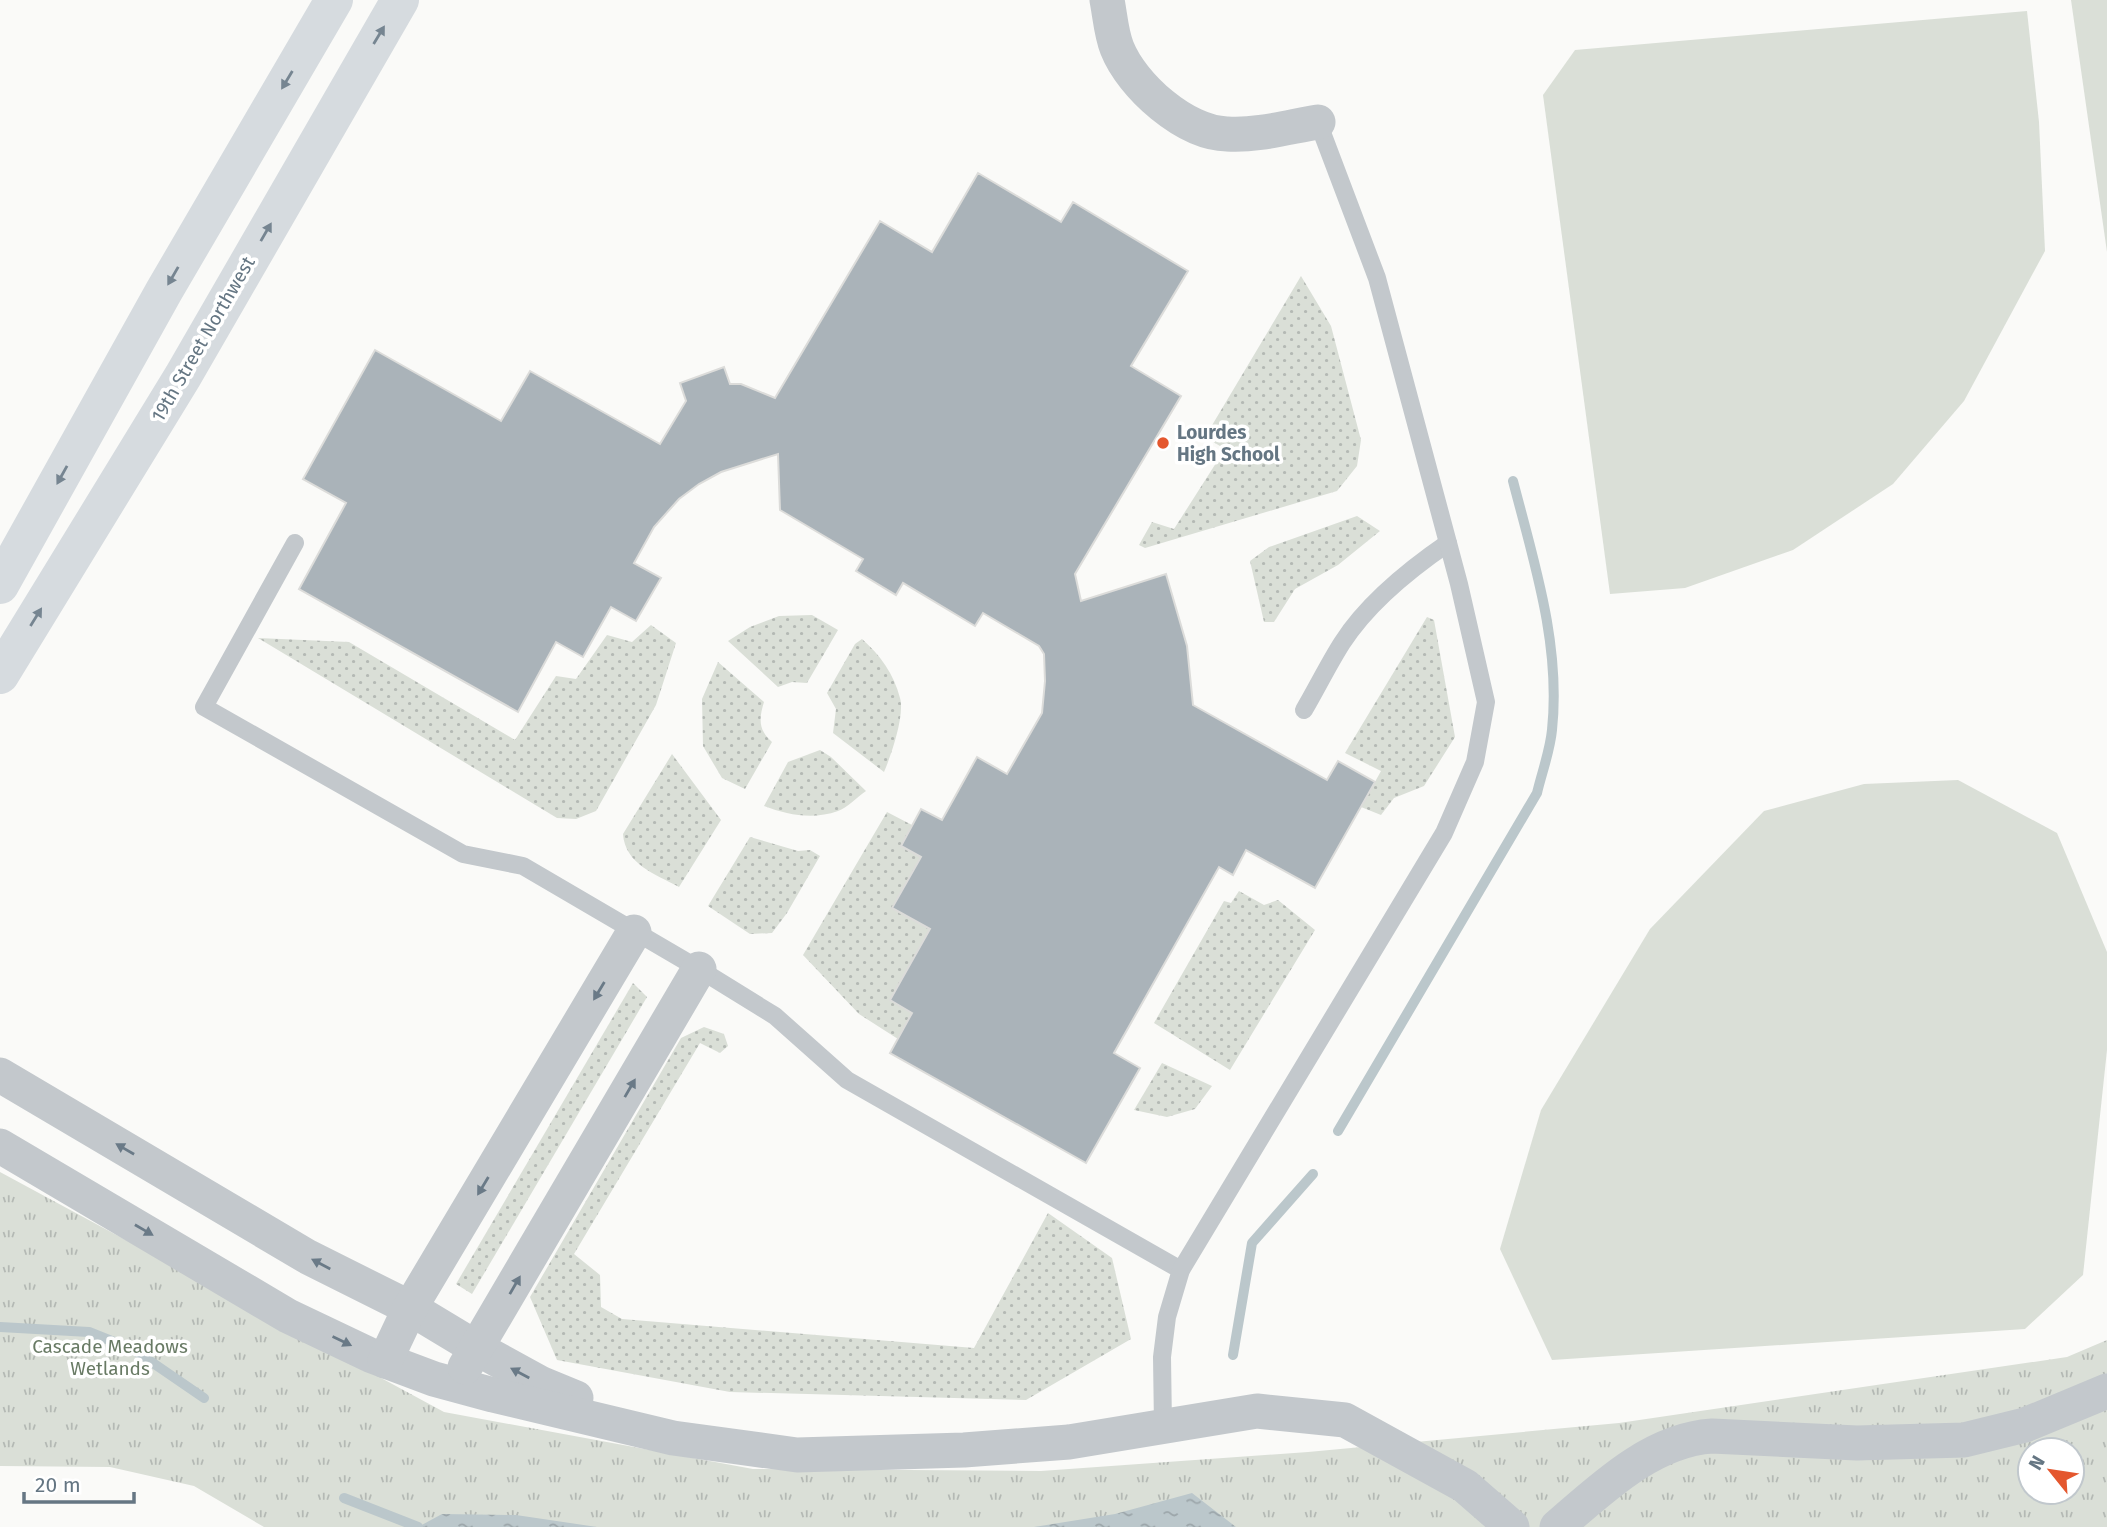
<svg xmlns="http://www.w3.org/2000/svg" width="2107" height="1527" font-family="'Fira Sans',sans-serif">
  <defs>
    <pattern id="grass-dots" width="8" height="8" patternUnits="userSpaceOnUse" patternTransform="scale(1.75)"><rect width="8" height="8" fill="#dadfd7"/><path d="M2 2h.1M6 6h.1" fill="none" stroke="#b4b9b4" stroke-width="1.8" stroke-linecap="round"/></pattern>
    <pattern id="park-tufts" width="24" height="20" patternUnits="userSpaceOnUse" patternTransform="scale(1.75)"><rect width="24" height="20" fill="#dadfd7"/><path d="M3 7l-1-3M5 7V3M7 7l1-3M15 17l-1-3M17 17v-4M19 17l1-3" fill="none" stroke="#b4b9b4"/></pattern>
    <pattern id="water-ripples" width="26" height="14" patternUnits="userSpaceOnUse" patternTransform="scale(1.75)"><rect width="26" height="14" fill="#bbc7cb"/><path d="M2 4q2-2 4 0t4 0M15 11q2-2 4 0t4 0" fill="none" stroke="#9ca6aa"/></pattern>
  </defs>
  <rect width="100%" height="100%" fill="#fafaf8"/>
  <g fill="url(#grass-dots)">
    <polygon points="1301,276 1331,326 1361,440 1357,466 1337,491 1145,548 1139,545 1152,522 1174,529 1225,449 1205,437"/>
    <polygon points="1357,516 1380,531 1338,565 1295,589 1274,622 1264,622 1250,561 1269,547"/>
    <polygon points="812,615 838,630 807,683 792,682 778,687 728,641 750,627 779,616"/>
    <polygon points="1427,617 1434,620 1455,737 1424,786 1394,798 1381,815 1361,807 1381,771 1345,753"/>
    <polygon points="651,625 676,643 656,705 596,811 576,819 557,818 258,638 349,642 515,740 556,676 576,679 607,635 632,642"/>
    <path d="M862 639C880 655 894 674 900 698 905 715 891 756 884 772L833 733 836 709 827 693 855 644Z"/>
    <path d="M718 662 764 702C759 718 758 730 772 742L745 789 722 778 703 746 702 699Z"/>
    <path d="M820 750 831 757 866 791C857 797 847 808 838 811 813 820 788 815 764 806L788 762Z"/>
    <path d="M672 754 721 820 679 887C655 874 625 864 623 834Z"/>
    <polygon points="887,812 912,825 901,846 921,857 893,908 930,929 891,1000 912,1013 898,1039 859,1014 803,955"/>
    <polygon points="750,837 798,851 810,850 820,856 787,913 772,933 750,934 708,906"/>
    <polygon points="1239,891 1264,905 1278,900 1315,930 1230,1070 1154,1023 1224,901 1231,903"/>
    <polygon points="633,983 647,997 472,1294 456,1284"/>
    <polygon points="704,1027 724,1034 728,1046 720,1053 700,1043 574,1254 600,1275 601,1307 622,1319 974,1348 1048,1213 1112,1258 1131,1339 1026,1400 730,1392 557,1360 530,1297 681,1038"/>
    <polygon points="1162,1063 1212,1086 1195,1109 1167,1117 1134,1110"/>
  </g>
  <path fill="url(#park-tufts)" fill-rule="evenodd" d="M0 1172 444 1412 753 1469 1041 1471 1308 1452 1619 1423 2067 1357 2107 1340V1527H264L194 1486 110 1467 0 1466ZM2030 1450H2072V1492H2030Z"/>
  <g fill="#dadfd7">
    <polygon points="2071,0 2107,0 2107,252"/>
    <polygon points="2027,11 2039,122 2045,251 1964,401 1893,484 1793,550 1685,588 1610,594 1543,95 1575,50"/>
    <polygon points="1958,780 2057,833 2107,952 2107,1050 2083,1275 2025,1329 1552,1360 1500,1249 1541,1110 1650,929 1764,811 1864,784"/>
  </g>
  <g fill="url(#water-ripples)">
    <polygon points="1192,1493 1236,1527 1034,1527 1115,1514"/>
    <polygon points="442,1514 516,1515 597,1527 418,1527"/>
  </g>
  <g fill="none" stroke-linecap="round" stroke-linejoin="round">
    <g stroke="#bbc7cb" stroke-width="10">
      <path d="M1338 1131 1537 793C1542 772 1550 751 1552 730 1561 645 1534 562 1513 481"/>
      <polyline points="0,1327 89,1332 134,1350 204,1398"/>
      <polyline points="1233,1355 1252,1243 1313,1174"/>
      <polyline points="344,1498 418,1527"/>
    </g>
  </g>
  <polygon fill="#aab3b9" stroke="#dcdcda" stroke-width="2" points="978,173 1061,222 1073,202 1188,271 1131,366 1181,396 1075,574 1081,601 1166,574 1187,646 1193,705 1327,780 1338,761 1375,782 1315,888 1246,850 1233,875 1219,867 1114,1053 1140,1068 1086,1163 890,1053 912,1013 890,1000 930,929 892,908 921,857 901,846 921,809 942,820 977,757 1007,774 1042,713 1045,681 1044,654 1039,646 983,613 975,626 903,583 896,595 856,571 863,559 780,510 778,454 721,472 699,484 679,499 654,527 634,563 661,578 636,621 611,607 583,657 556,642 518,712 299,589 346,503 303,479 375,350 501,421 530,371 660,444 686,401 680,383 724,367 730,384 741,384 775,398 880,221 932,252"/>
  <g fill="none" stroke-linecap="round" stroke-linejoin="round">
    <g stroke="#c3c8cc" stroke-width="18">
      <polyline points="295,543 204,707 463,854 523,866 699,969 775,1016 847,1080 1181,1270"/>
      <path d="M1304 710C1317 688 1328 665 1342 643 1367 604 1410 569 1448 543"/>
      <polyline points="1163,1426 1162,1357 1167,1317 1181,1270 1444,833 1475,762 1486,702 1459,584 1377,278 1318,122"/>
    </g>
    <g stroke="#c3c8cc" stroke-width="35">
      <path d="M1107 0C1110 15 1111 33 1117 48 1132 86 1185 133 1227 134 1257 136 1288 127 1318 122"/>
      <polyline points="0,1075 308,1257 410,1308 478,1349 542,1384 576,1398"/>
      <polyline points="0,1146 288,1316 370,1355 434,1379 493,1395 673,1438 797,1455 964,1450 1069,1442 1257,1411 1345,1420 1465,1486 1512,1527"/>
      <polyline points="385,1361 410,1308 634,932"/>
      <polyline points="465,1367 699,969"/>
      <path d="M1557 1527C1601 1489 1651 1440 1712 1436L1857 1443 1964 1440 2025 1425 2107 1391"/>
    </g>
    <g stroke="#d6dbdf" stroke-width="38">
      <polyline points="0,585 164,291 334,0"/>
      <polyline points="0,675 183,376 400,0"/>
    </g>
  </g>
  <defs><path id="oneway-solid" d="M-6-.8H1V-3.2L6.5 0L1 3.2V.8H-6Z" transform="scale(1.75)"/></defs>
  <g fill="#768591">
    <use href="#oneway-solid" transform="translate(379 35) rotate(-59)"/>
    <use href="#oneway-solid" transform="translate(287 80) rotate(121)"/>
    <use href="#oneway-solid" transform="translate(266 232) rotate(-60)"/>
    <use href="#oneway-solid" transform="translate(173 276) rotate(120)"/>
    <use href="#oneway-solid" transform="translate(62 475) rotate(119)"/>
    <use href="#oneway-solid" transform="translate(36 617) rotate(-58)"/>
  </g>
  <g fill="#6a7a87">
    <use href="#oneway-solid" transform="translate(599 991) rotate(121)"/>
    <use href="#oneway-solid" transform="translate(630 1088) rotate(-60)"/>
    <use href="#oneway-solid" transform="translate(125 1149) rotate(-150)"/>
    <use href="#oneway-solid" transform="translate(483 1186) rotate(121)"/>
    <use href="#oneway-solid" transform="translate(144 1230) rotate(30)"/>
    <use href="#oneway-solid" transform="translate(321 1264) rotate(-152)"/>
    <use href="#oneway-solid" transform="translate(515 1285) rotate(-60)"/>
    <use href="#oneway-solid" transform="translate(342 1341) rotate(26)"/>
    <use href="#oneway-solid" transform="translate(520 1373) rotate(-152)"/>
  </g>
  <circle fill="#e4572e" stroke="#fff" stroke-width="2.5" cx="1163" cy="443" r="7"/>
  <g text-anchor="middle" dominant-baseline="central" stroke-width="7" stroke-linejoin="round" paint-order="stroke">
    <g font-size="19" fill="#657683" stroke="#fff">
      <text transform="translate(203 339) rotate(-60)">19th Street Northwest</text>
    </g>
    <g font-size="19" font-weight="bold" fill="#657683" stroke="#fff" text-anchor="start">
      <text x="1177" y="432">Lourdes<tspan x="1177" dy="22">High School</tspan></text>
    </g>
    <g font-size="19" fill="#687a64" stroke="#fff">
      <text x="110" y="1346">Cascade Meadows<tspan x="110" dy="22">Wetlands</tspan></text>
    </g>
  </g>
  <g transform="translate(2051 1471) rotate(300)"><circle r="33" fill="#ffffff" stroke="#c1c8cd" stroke-width="2"/>
  <path d="M0-5L12 26L0 18L-12 26Z" fill="#e4572e"/>
  <text y="-10" font-size="19" font-weight="bold" text-anchor="middle" fill="#657683">N</text>
  </g>
  <path d="M24 1492v10h110v-10" fill="none" stroke="#657683" stroke-width="3.5"/>
  <text x="35" y="1492" font-size="21" fill="#657683" stroke="#ffffff" stroke-width="5" paint-order="stroke">20 m</text>
</svg>
